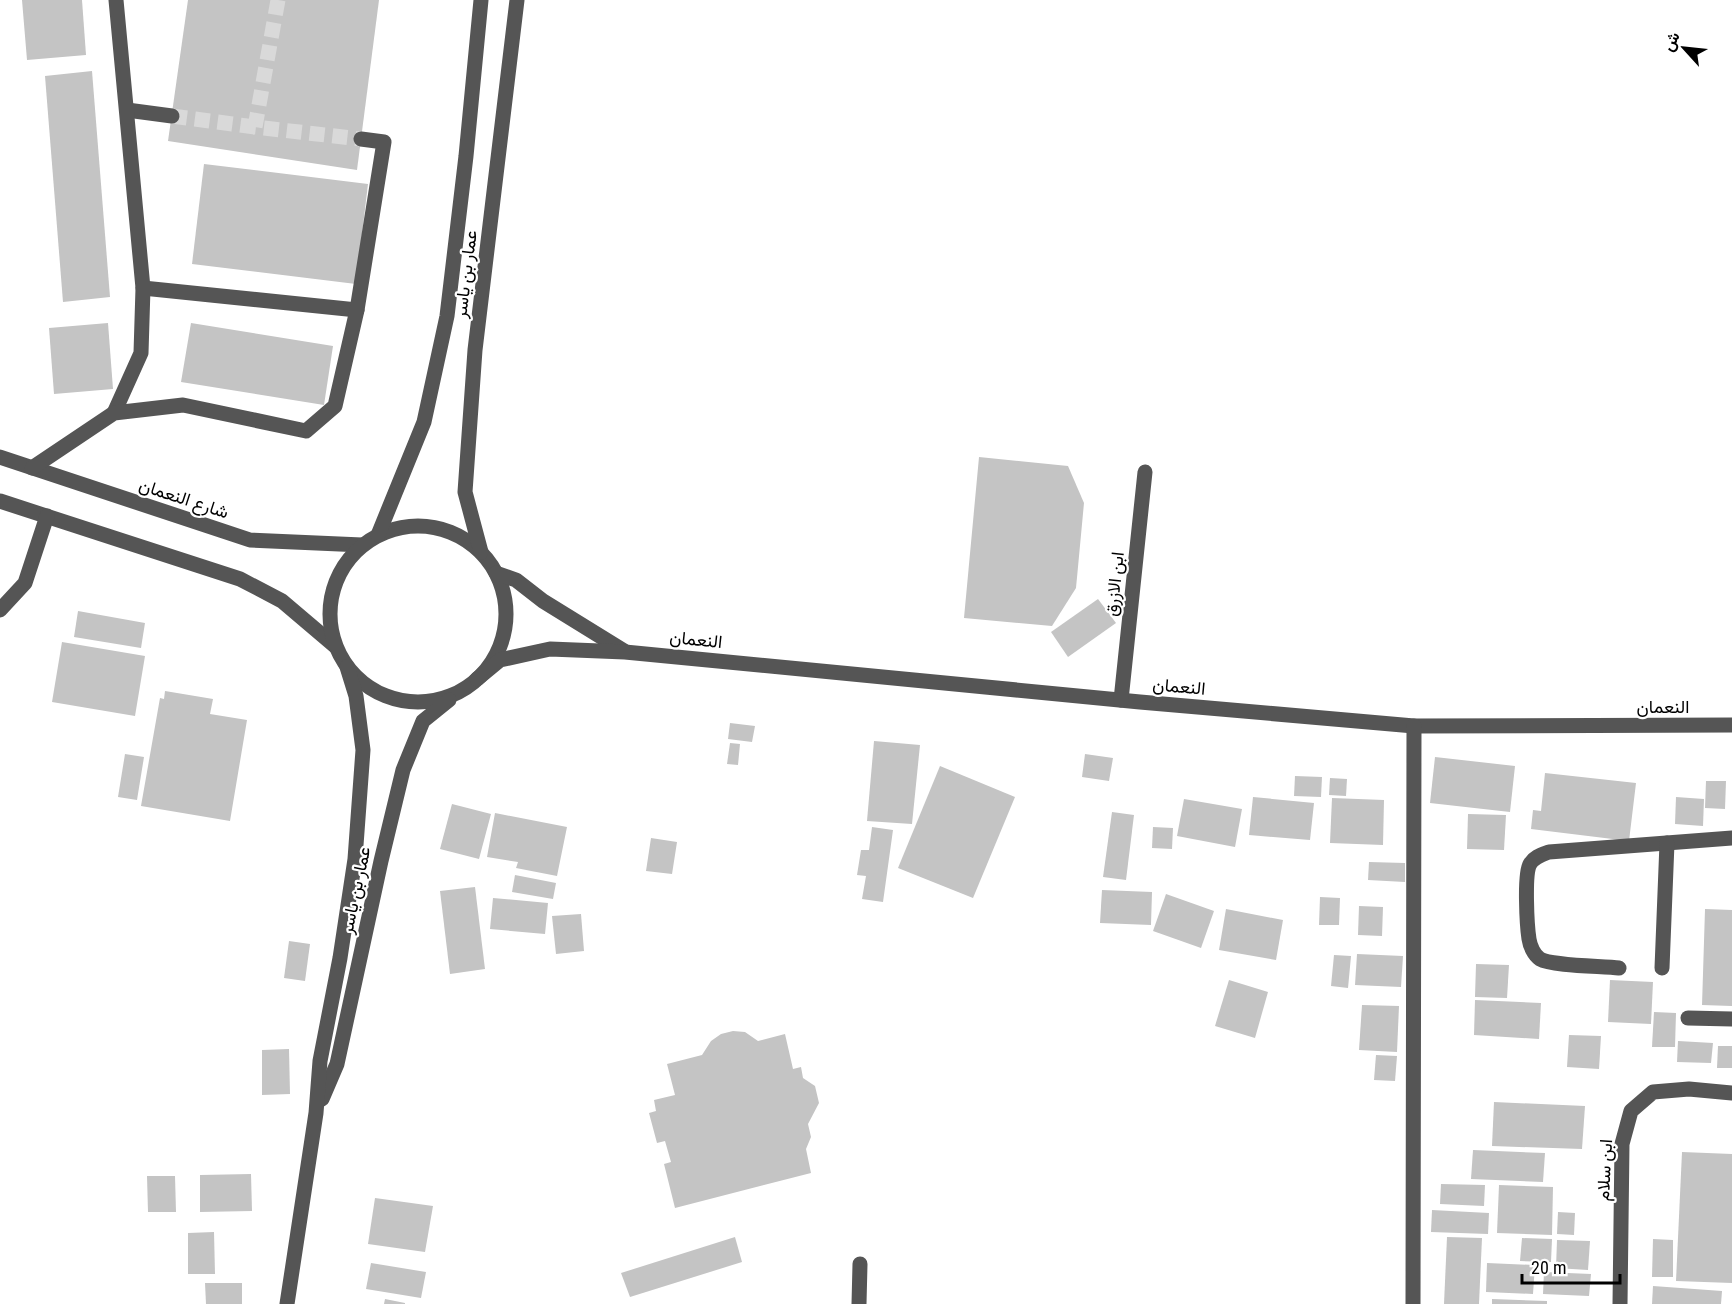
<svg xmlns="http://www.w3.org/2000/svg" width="1732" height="1304" font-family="'Roboto Condensed',Vazirmatn,sans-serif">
  <rect width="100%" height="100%" fill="#fff"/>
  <g fill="#c4c4c4">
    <polygon points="22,0 82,0 86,55 27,60"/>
    <polygon points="188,0 379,0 357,170 168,141"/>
    <polygon points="92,71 110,297 63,302 45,76"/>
    <polygon points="204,164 368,184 356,284 192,264"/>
    <polygon points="108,323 113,389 54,394 49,328"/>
    <polygon points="191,323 333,346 324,405 181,382"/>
    <polygon points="979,457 1068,466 1084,503 1076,588 1052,626 964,618"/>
    <polygon points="1098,599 1116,623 1068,657 1051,632"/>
    <polygon points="78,611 145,623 141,648 74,637"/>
    <polygon points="62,642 145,656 135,716 52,702"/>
    <polygon points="165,691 213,699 210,714 247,720 230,821 141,806 160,698 164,699"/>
    <polygon points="730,723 755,726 752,742 728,739"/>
    <polygon points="874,741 920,745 912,824 867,821"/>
    <polygon points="730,743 740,744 738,765 727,764"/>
    <polygon points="125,754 144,757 137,800 118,797"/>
    <polygon points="1085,754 1113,758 1109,781 1082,777"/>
    <polygon points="1435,757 1515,766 1510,812 1430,803"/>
    <polygon points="940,766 1015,797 973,898 898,868"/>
    <polygon points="1545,773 1636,783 1629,841 1531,829 1533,810 1541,811"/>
    <polygon points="1295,776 1322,777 1321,797 1294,796"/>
    <polygon points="1330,778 1347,779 1346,796 1329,795"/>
    <polygon points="1706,781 1726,781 1725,809 1705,808"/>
    <polygon points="1253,797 1314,803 1310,840 1249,835"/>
    <polygon points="1676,797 1704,799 1703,826 1675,824"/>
    <polygon points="1332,798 1384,800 1383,845 1330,843"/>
    <polygon points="1184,799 1242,809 1235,847 1177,836"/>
    <polygon points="452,804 491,814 479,859 440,849"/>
    <polygon points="1112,812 1134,815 1126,880 1103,877"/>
    <polygon points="495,813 567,827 557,876 516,868 518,862 487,857"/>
    <polygon points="1468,814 1506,815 1504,850 1467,849"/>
    <polygon points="872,827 893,830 883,902 862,899 866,876 857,875 861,850 869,850"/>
    <polygon points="1153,827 1173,828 1172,849 1152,848"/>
    <polygon points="651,838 677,842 672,874 646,871"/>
    <polygon points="1369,862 1405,863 1405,882 1368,880"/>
    <polygon points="515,875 556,883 553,899 512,892"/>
    <polygon points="475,887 485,969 450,974 440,891"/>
    <polygon points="1102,890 1152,892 1151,925 1100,923"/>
    <polygon points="1166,894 1214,911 1201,948 1153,931"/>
    <polygon points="1320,897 1340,898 1339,925 1319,925"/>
    <polygon points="493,898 548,903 545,934 490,929"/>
    <polygon points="1359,906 1383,907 1382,936 1358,935"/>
    <polygon points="1226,909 1283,920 1276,960 1219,950"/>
    <polygon points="1705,909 1732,910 1732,1006 1702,1005"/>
    <polygon points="581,914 584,951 556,954 552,916"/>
    <polygon points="289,941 310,944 305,981 284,978"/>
    <polygon points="1357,954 1403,956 1401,987 1355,985"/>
    <polygon points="1334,955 1351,956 1348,988 1331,986"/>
    <polygon points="1476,964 1509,965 1507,998 1475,997"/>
    <polygon points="1229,980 1268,992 1255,1038 1215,1026"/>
    <polygon points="1610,980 1653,982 1651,1024 1608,1022"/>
    <polygon points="1475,1000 1541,1003 1539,1039 1474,1035"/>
    <polygon points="1362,1005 1399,1006 1397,1052 1359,1050"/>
    <polygon points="1654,1012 1676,1013 1675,1047 1652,1047"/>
    <polygon points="733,1031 745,1032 758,1041 785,1034 793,1069 801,1067 803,1078 815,1086 819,1103 808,1124 811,1137 806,1149 811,1173 675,1208 664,1164 671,1162 665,1141 657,1143 649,1113 656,1111 654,1100 675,1095 667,1064 702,1055 711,1041 721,1034"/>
    <polygon points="1569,1035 1601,1036 1599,1069 1567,1067"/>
    <polygon points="1678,1041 1713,1043 1711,1063 1677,1062"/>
    <polygon points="1718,1046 1732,1046 1732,1068 1717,1068"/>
    <polygon points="289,1049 290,1094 262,1095 262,1050"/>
    <polygon points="1376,1055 1397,1056 1395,1081 1374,1080"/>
    <polygon points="1494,1102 1585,1106 1582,1149 1492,1146"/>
    <polygon points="1473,1150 1545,1153 1543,1182 1471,1179"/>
    <polygon points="1682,1152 1732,1154 1732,1283 1676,1281"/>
    <polygon points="251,1174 252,1211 200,1212 200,1175"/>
    <polygon points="147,1176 175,1176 176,1212 148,1212"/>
    <polygon points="1441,1184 1485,1185 1484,1206 1440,1204"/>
    <polygon points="1499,1185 1553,1187 1552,1235 1497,1233"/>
    <polygon points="375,1198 433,1206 425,1252 368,1244"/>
    <polygon points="1432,1210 1489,1213 1488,1234 1431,1232"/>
    <polygon points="1558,1212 1575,1213 1574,1235 1557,1234"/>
    <polygon points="214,1232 215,1274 188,1274 188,1233"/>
    <polygon points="735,1237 742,1262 630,1297 621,1273"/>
    <polygon points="1447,1237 1482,1238 1479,1304 1444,1304"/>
    <polygon points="1522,1238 1552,1239 1551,1262 1520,1261"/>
    <polygon points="1653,1239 1673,1240 1673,1277 1652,1277"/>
    <polygon points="1557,1240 1590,1241 1588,1270 1556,1268"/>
    <polygon points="371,1263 426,1272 421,1298 366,1289"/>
    <polygon points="1487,1263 1535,1265 1533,1294 1486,1292"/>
    <polygon points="1544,1272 1591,1274 1589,1296 1543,1294"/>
    <polygon points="205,1283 242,1283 242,1304 206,1304"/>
    <polygon points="1653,1286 1722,1291 1721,1304 1652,1304"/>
    <polygon points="385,1299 405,1303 405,1304 384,1304"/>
    <polygon points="1492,1299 1547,1301 1547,1304 1492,1304"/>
  </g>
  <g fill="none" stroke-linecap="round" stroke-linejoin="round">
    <g stroke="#d9d9d9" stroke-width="15" stroke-dasharray="15 8" stroke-linecap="butt">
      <polyline points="278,0 255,127 361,139"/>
      <polyline points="172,116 255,127"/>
    </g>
    <g stroke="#555" stroke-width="15">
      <polyline points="127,110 172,116"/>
      <polyline points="143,288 357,310"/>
      <polyline points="114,413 141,353 143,288 116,0"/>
      <polyline points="0,457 250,540 362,545"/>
      <polyline points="32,468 114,413 183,405 306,431 335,406 357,310 384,142 361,139"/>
      <polyline points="0,501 240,579 282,601 335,646"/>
      <circle cx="418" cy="614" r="88"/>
      <polyline points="378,535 424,422 447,316 466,156 481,0"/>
      <polyline points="481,552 465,492 475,350 517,0"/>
      <polyline points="496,573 516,580 543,601 624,651"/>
      <polyline points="0,610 25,583 47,516"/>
      <polyline points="477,679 500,660 550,649 625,652 1140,702 1414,726 1732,725"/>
      <polyline points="1121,700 1145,472"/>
      <path d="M1619 968C1603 966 1552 966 1540 959 1534 955 1530 946 1529 939 1527 926 1524 874 1530 864 1534 857 1541 855 1549 852L1732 838"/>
      <polyline points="1662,968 1667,843"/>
      <polyline points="1688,1018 1732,1019"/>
      <polyline points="322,1099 337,1064 381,861 403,770 423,721 449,700"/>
      <polyline points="287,1304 316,1113 320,1061 340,958 355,859 363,750 356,696 347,667"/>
      <polyline points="859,1304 860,1264"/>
      <polyline points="1413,1304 1414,726"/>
      <polyline points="1620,1304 1622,1144 1631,1111 1653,1092 1689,1089 1732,1093"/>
    </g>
  </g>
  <g text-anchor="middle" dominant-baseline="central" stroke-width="4.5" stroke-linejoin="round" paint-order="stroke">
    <g font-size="18" fill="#000" stroke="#fff">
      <text transform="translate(465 274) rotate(-83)">عمار بن ياسر</text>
      <text transform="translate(184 498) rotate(18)">شارع النعمان</text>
      <text transform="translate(1114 584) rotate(-84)">ابن الازرق</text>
      <text transform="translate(696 639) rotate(6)">النعمان</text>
      <text transform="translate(1179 686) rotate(5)">النعمان</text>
      <text x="1663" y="706">النعمان</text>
      <text transform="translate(355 890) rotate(-78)">عمار بن ياسر</text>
      <text transform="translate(1604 1170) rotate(-87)">ابن سلام</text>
    </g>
  </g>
  <g transform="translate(1684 48) rotate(297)" stroke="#ffffff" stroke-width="4.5" paint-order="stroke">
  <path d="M0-4.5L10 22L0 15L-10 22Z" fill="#000000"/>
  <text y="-9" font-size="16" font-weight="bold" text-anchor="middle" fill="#000000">ش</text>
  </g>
  <path d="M1522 1274v9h98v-9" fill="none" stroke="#000000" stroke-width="3"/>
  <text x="1531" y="1274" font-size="18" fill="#000000" stroke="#ffffff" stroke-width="4.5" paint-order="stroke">20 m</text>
</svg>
